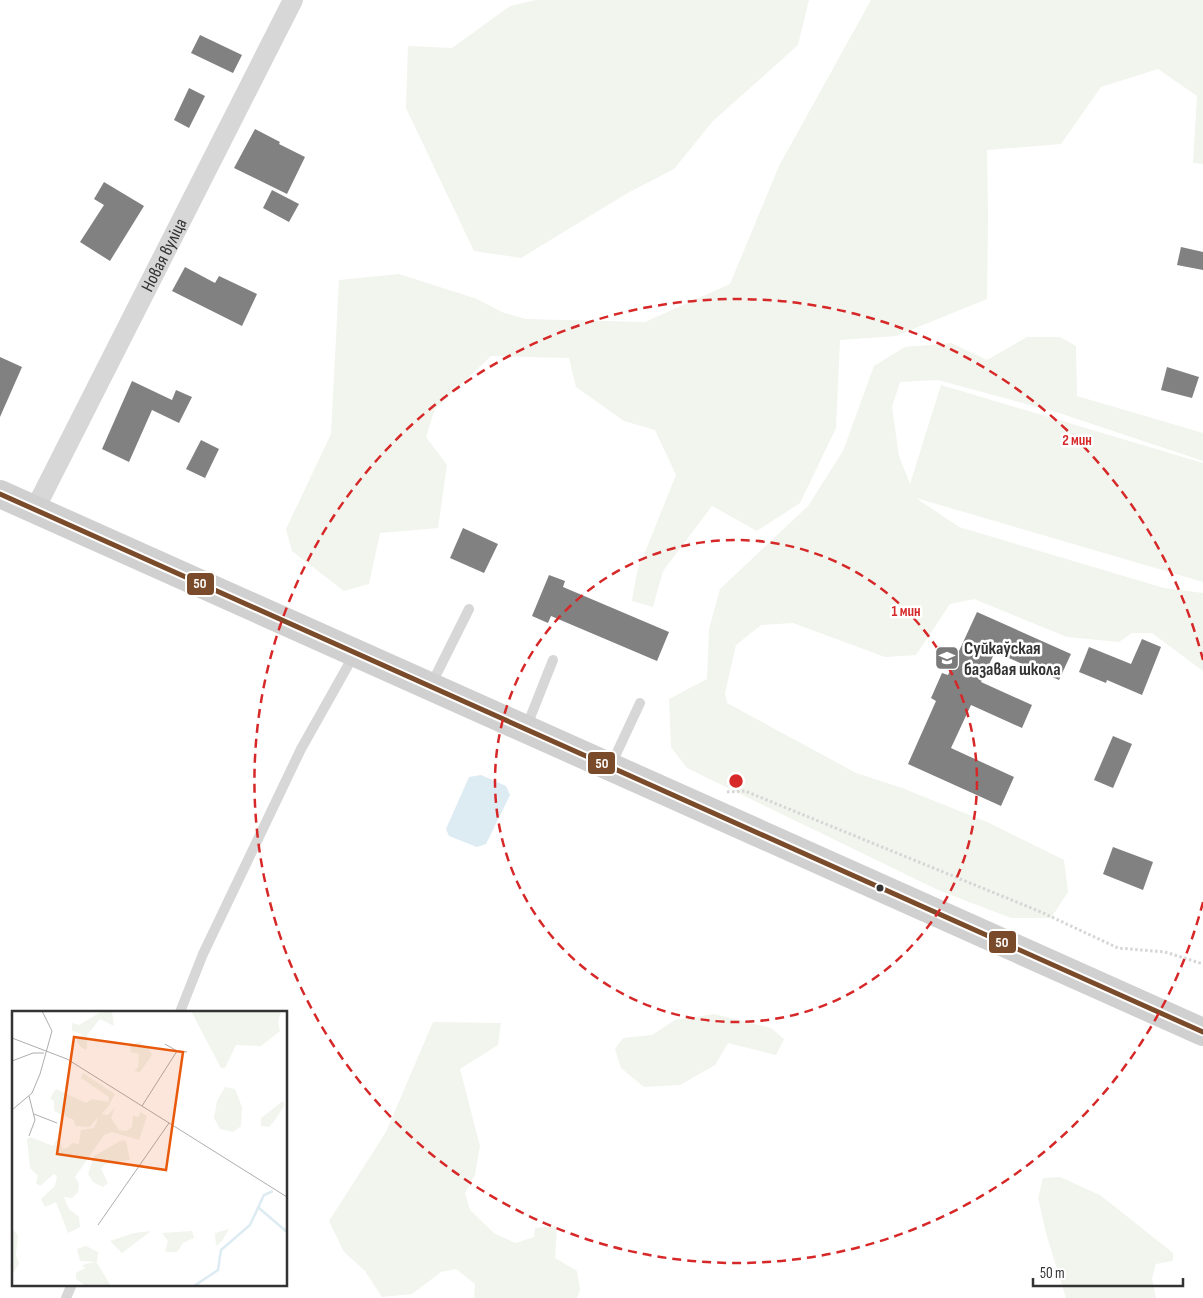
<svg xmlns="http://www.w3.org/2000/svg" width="1203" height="1298" font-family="'Sofia Sans Condensed',sans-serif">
  <rect width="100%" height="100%" fill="#fff"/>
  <g fill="#f1f5ed">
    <polygon points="536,0 809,0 798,45 713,121 674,169 626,194 521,258 474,251 406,108 408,46 452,48 510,6"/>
    <polygon points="871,0 1203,0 1203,164 1193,163 1197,96 1158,69 1101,87 1061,144 987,150 988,217 987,299 896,336 840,340 836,428 800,503 757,531 712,506 663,571 653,607 632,601 637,572 676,475 655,430 624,421 576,387 569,358 491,356 435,409 426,437 447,465 438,528 380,533 369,584 344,591 292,551 286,529 331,434 339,280 399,274 477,299 502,312 525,319 645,322 730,284 779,166"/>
    <polygon points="1027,337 1060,337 1076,346 1077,396 1203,433 1203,461 1056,412 938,380 900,382 892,407 899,456 910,484 941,385 1203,463 1203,582 916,498 959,527 1164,588 1203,593 1203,671 1152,633 1132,633 1119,642 1067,637 974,599 950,604 916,655 885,657 793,623 761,625 736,645 725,693 727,703 856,773 902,788 987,822 1064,860 1068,892 1051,918 1011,918 938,890 687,768 671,747 669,699 707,679 709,629 720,589 808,506 843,451 874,366 905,347 951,343 987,360"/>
    <polygon points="714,1014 771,1028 784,1039 776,1055 728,1043 715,1065 680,1085 644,1087 621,1068 615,1049 623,1038 652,1035 675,1020"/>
    <polygon points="433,1022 501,1023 498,1045 460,1069 480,1146 475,1175 465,1193 470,1210 495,1234 516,1243 534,1237 535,1228 557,1226 555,1258 577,1271 580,1289 577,1298 474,1298 475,1284 456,1269 441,1272 412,1294 382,1297 365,1271 344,1252 329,1221 386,1132"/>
    <polygon points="1060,1177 1100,1195 1173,1253 1173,1261 1156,1264 1152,1278 1156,1298 1066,1298 1046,1233 1038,1198 1043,1178"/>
  </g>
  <polygon fill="#ddebf3" points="481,775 506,786 510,795 486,844 477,847 449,836 446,829 469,777"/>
  <g fill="#818181">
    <polygon points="200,35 242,55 233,73 191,53"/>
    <polygon points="189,88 205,96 189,128 174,120"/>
    <polygon points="255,129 280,142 279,144 305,157 287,194 234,168"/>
    <polygon points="104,182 144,206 110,261 80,242 104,205 94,199"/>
    <polygon points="272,190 299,204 289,222 263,208"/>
    <polygon points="1181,247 1203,252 1203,270 1177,265"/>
    <polygon points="185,267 215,283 219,276 257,294 242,326 172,291"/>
    <polygon points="0,357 22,367 0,417"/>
    <polygon points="1167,367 1199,377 1192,398 1161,390"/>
    <polygon points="132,381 172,400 176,390 192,397 179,423 152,410 129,462 102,449"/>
    <polygon points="201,440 219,449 205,478 186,469"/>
    <polygon points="463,528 498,544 484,573 450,558"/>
    <polygon points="549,575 565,581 563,587 669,632 657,661 551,616 548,623 532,616"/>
    <polygon points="977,612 1071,654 1059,680 995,652 981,682 1032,705 1022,728 971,705 951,748 1014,777 1001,806 908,764 936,701 931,698 942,673 948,675"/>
    <polygon points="1142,639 1161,647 1142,695 1107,680 1106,683 1079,672 1089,647 1131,664"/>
    <polygon points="1113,736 1132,744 1113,788 1094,780"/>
    <polygon points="1113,847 1153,862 1143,890 1103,874"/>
  </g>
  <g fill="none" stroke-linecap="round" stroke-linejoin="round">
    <polyline stroke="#d6d6d6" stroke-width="3" stroke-dasharray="2.5 2.5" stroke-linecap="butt" points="727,792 745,791 1041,912 1118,948 1165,952 1203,964"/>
    <g stroke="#d7d7d7" stroke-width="10">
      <polyline points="431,685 469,609"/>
      <polyline points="526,728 553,660"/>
      <polyline points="611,765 640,703"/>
      <polyline points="180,1012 203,954 301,749 355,653"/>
      <polyline points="66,1298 72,1284"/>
    </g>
    <path stroke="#d7d7d7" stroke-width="20" id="s1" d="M35 509 293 0"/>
    <polyline stroke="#d0d0d0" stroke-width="28" points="0,494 1203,1032"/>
    <defs>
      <polyline id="bus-1" points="0,494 1203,1032"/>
    </defs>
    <use href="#bus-1" stroke="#fff" stroke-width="9"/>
    <use href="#bus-1" stroke="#7a4b2a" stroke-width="5"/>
  </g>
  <g fill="none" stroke="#d62828" stroke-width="2.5" stroke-dasharray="9 6">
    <circle cx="736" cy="781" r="241"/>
    <path d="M1203 902A482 482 0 1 1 1203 660"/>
  </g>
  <defs>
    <symbol id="school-square" viewBox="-11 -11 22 22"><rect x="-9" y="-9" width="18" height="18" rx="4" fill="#7a7a7a" stroke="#fff"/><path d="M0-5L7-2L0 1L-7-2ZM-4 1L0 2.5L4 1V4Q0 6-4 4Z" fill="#fff"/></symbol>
  </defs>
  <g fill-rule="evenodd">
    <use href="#school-square" x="933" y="644" width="28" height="28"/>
  </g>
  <circle fill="#333" stroke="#fff" stroke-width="2" cx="880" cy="888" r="4.5"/>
  <g text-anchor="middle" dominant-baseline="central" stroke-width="5" stroke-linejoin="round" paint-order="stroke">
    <g font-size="18" fill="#333" stroke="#fff">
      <text stroke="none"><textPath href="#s1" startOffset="285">Новая вуліца</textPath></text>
    </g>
    <g font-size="18" font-weight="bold" fill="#333" stroke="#fff" text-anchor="start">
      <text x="964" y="648">Суйкаўская<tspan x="964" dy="21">базавая школа</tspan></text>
    </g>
  </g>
  <g transform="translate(12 1011)">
    <rect width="275" height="275" fill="#fff"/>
    <path d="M100 0 102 15 88 8 75 24V39L70 37 64 30 70 23 60 20V12L67 14 87 2ZM179 0H269L266 11 268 20 249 35 224 34 213 57H209ZM130 30 128 37 136 36 140 44 128 61 122 60 126 56 127 43 119 41 118 35ZM71 62 103 83 96 96 77 116 63 115 62 109 42 100V90L38 87 44 78 74 92 80 88 96 91 97 86 69 67ZM213 76 223 78 230 96 229 115 221 121 208 118 202 107 205 90ZM271 90 272 95 263 109 257 116 249 115V107ZM103 96 99 107 107 119 114 120 120 116 121 105 127 106 128 101 135 105 127 129 100 121 92 124 63 166 67 173 66 181 60 187 52 186 57 198 67 206 68 216 56 222 44 191 33 196 29 188 43 175 45 165 42 163 28 175 24 172 26 165 18 157 15 128 18 126 41 135 45 128 48 129 50 138 56 137 60 132 67 133 69 119 82 117 88 103 96 104ZM110 129 114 130 118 149 93 153 89 158 96 172 91 176 81 171 76 163 82 145ZM0 218 6 224 4 244 7 253 0 264ZM217 218 210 230 204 235 203 222ZM139 220 110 242 98 230 122 222ZM180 220 182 227 171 232 165 241H153L156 230 150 222ZM74 235 86 241 85 251 68 250 65 238ZM82 251 85 252 99 275H74L64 268V262L73 257 70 254Z" fill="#f1f5ed"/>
    <path fill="none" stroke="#ddebf3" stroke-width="2.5" d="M247 197 275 221M182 275 206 259 209 239 238 214 252 184 261 180"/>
    <path fill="none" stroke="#adadad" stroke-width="1" d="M0 27 55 48 275 186M153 33 165 40 175 41M0 50 21 42H32M17 85 23 109 17 125M130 95 165 40M0 99 20 82 28 63 40 20 30 0M22 103 45 112M86 214 157 112"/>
    <path fill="#e8590c" fill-opacity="0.15" stroke="#e8590c" stroke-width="2.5" d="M62 26 171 41 154 159 45 143Z"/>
    <rect width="275" height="275" fill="none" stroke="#333" stroke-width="2.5"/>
  </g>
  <circle cx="736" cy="781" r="8" fill="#d62828" stroke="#fff" stroke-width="2.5"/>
  <g font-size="15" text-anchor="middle" font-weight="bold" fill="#d62828" stroke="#fff" stroke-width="5" stroke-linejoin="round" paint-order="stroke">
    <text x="1077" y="445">2 мин</text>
    <text x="906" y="616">1 мин</text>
  </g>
  <g stroke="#fff" stroke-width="2">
    <rect x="186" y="572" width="29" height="24" rx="5" fill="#7a4b2a"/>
    <rect x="587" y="751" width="29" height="24" rx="5" fill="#7a4b2a"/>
    <rect x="988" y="930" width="29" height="24" rx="5" fill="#7a4b2a"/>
  </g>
  <g font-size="14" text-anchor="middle" font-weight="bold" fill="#fff">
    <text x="200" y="588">50</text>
    <text x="602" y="768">50</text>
    <text x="1002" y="947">50</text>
  </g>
  <path d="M1033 1278v8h150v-8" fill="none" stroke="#333333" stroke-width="2.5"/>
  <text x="1040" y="1278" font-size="15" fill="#333333" stroke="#ffffff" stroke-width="4" paint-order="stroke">50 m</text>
</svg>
